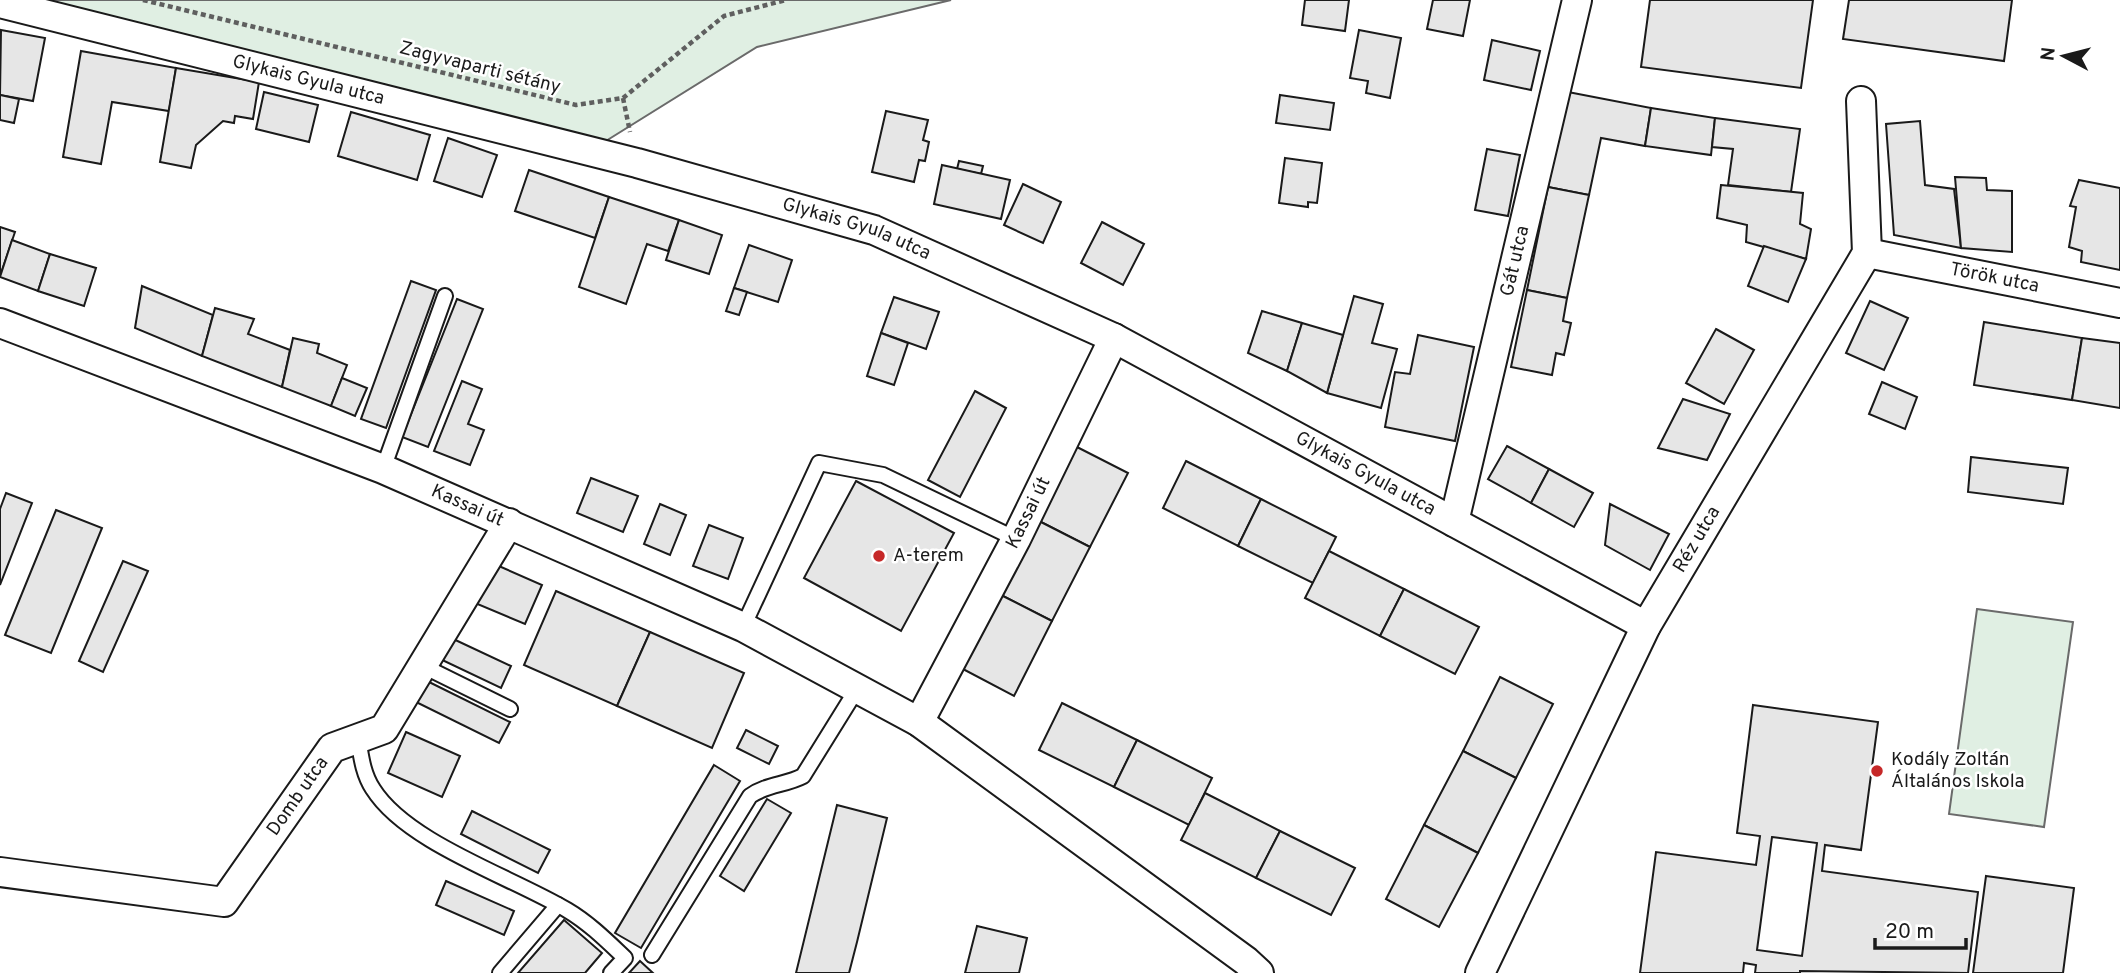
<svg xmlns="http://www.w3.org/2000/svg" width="2120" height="973" font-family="Overpass,sans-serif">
  <rect width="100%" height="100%" fill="#fff"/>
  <g fill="#e0efe3" stroke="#6a6a6a" stroke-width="2">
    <polygon points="0,0 951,0 757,47 601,144"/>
    <polygon points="1977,609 2073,622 2044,827 1949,814"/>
  </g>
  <g fill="#e6e6e6" stroke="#1a1a1a" stroke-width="2" fill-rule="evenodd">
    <polygon points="1305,0 1349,0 1345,31 1302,25"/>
    <polygon points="1433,0 1470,0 1463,36 1427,29"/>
    <polygon points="1650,0 1813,0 1801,88 1641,67"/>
    <polygon points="1849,0 2012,0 2004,61 1843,39"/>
    <polygon points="1,30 45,38 33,101 0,95"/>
    <polygon points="1359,30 1401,38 1390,98 1366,93 1368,81 1350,78"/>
    <polygon points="1492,40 1540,51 1531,90 1484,80"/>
    <polygon points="81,51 176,68 169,111 112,102 101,164 63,157"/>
    <polygon points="176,68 259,82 253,119 235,116 234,123 223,121 196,145 191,168 160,162"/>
    <polygon points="264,92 318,105 309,142 256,129"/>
    <polygon points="1568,92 1651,108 1645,146 1601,138 1589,195 1548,187"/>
    <polygon points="0,95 19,99 14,123 0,120"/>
    <polygon points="1280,95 1334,103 1330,130 1276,123"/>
    <polygon points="1651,108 1715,118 1711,155 1645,146"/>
    <polygon points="886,111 928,120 923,140 929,142 925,161 919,160 914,182 872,172"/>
    <polygon points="351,112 430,135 417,180 338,156"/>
    <polygon points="1715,118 1800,129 1791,192 1728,185 1733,149 1712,147"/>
    <polygon points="1920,121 1925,185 1954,189 1961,248 1894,235 1886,124"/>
    <polygon points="448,138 497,155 482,197 434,181"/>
    <polygon points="1487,149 1520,155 1508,216 1475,210"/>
    <polygon points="1285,158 1322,163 1317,203 1308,202 1308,207 1279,203"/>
    <polygon points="959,161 983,166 981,174 957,169"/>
    <polygon points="942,165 1010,180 1001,219 934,204"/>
    <polygon points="529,170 609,197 595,238 515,211"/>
    <polygon points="1955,177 1986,178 1987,190 2012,191 2012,252 1961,248"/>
    <polygon points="2079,180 2120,188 2120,270 2081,262 2082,251 2069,247 2076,207 2070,206"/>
    <polygon points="1023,184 1061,202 1043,243 1004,225"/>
    <polygon points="1721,185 1803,193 1800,224 1811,229 1806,259 1746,242 1747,225 1717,218"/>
    <polygon points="1548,187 1589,195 1567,298 1527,290"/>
    <polygon points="609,197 679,220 668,251 647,244 626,304 579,287"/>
    <polygon points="679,220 722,235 709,274 666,260"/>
    <polygon points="1102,222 1144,244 1123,285 1081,263"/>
    <polygon points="0,227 15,232 0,276"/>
    <polygon points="12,240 50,254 38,291 0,277"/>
    <polygon points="749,245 792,260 778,302 734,288"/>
    <polygon points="1764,246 1806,259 1788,302 1748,286"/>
    <polygon points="50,254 96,268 84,306 38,291"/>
    <polygon points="411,281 436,290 386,428 361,419"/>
    <polygon points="142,286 213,315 202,356 135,328"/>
    <polygon points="734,288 747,292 739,315 726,311"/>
    <polygon points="1527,290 1567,298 1563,321 1571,323 1564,355 1556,353 1552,375 1511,367"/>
    <polygon points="1354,296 1383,304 1372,343 1397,349 1381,408 1327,393"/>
    <polygon points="894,297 939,312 926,349 881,333"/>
    <polygon points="457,299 483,309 428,447 402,437"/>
    <polygon points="1870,301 1908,318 1884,370 1846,353"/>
    <polygon points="215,308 254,319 248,334 290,350 282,387 202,356"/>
    <polygon points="1262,311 1302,323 1287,371 1248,353"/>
    <polygon points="1984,322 2082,338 2072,400 1974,385"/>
    <polygon points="1302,323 1343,335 1327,393 1287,371"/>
    <polygon points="1716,329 1754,350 1724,404 1686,383"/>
    <polygon points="881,333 908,343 894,385 867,376"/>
    <polygon points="1418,335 1474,347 1455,441 1385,427 1395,372 1410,374"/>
    <polygon points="293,338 319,344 317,353 347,365 331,406 282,387"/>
    <polygon points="2082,338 2120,343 2120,408 2072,400"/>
    <polygon points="342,378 367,388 355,416 331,406"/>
    <polygon points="462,381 482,389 468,424 484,430 470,465 434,451"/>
    <polygon points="1882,382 1917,397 1905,429 1869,414"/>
    <polygon points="975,391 1006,408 960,497 928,480"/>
    <polygon points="1683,399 1730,414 1707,460 1658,448"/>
    <polygon points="1075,446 1128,473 1090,547 1037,520"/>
    <polygon points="1507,446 1549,469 1531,503 1488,479"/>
    <polygon points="1971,457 2068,468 2063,504 1968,492"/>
    <polygon points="1186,461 1261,499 1238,546 1163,508"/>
    <polygon points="1549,469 1593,493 1574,527 1531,503"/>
    <polygon points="591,478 638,496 623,532 577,513"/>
    <polygon points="856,481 954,533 901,631 804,578"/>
    <polygon points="6,493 32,503 0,585 0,509"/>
    <polygon points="1261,499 1336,537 1313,583 1238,546"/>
    <polygon points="660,504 686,515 670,555 644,544"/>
    <polygon points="1610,504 1669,534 1650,570 1605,545"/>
    <polygon points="56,510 102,528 51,653 5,635"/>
    <polygon points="1037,520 1090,547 1052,621 999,594"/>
    <polygon points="709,525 743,538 728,579 693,566"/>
    <polygon points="1329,551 1404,589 1380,636 1305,598"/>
    <polygon points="123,561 148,571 103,672 79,661"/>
    <polygon points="492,563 542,585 525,624 475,603"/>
    <polygon points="1404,589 1479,627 1455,674 1380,636"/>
    <polygon points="556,591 650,632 617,706 524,665"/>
    <polygon points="999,594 1052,621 1014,696 961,668"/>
    <polygon points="650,632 744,673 712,748 617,706"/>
    <polygon points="449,637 511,666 501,688 438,658"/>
    <polygon points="1500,677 1553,704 1516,778 1463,751"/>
    <polygon points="423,679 510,722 499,743 412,700"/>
    <polygon points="1062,703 1137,740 1114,787 1039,750"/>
    <path d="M1753 705 1878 722 1861 850 1825 845 1822 871 1978 892 1968 973 1800 971V973H1755L1756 965 1744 963 1743 973H1640L1656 852 1756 865 1760 836 1737 833ZM1772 837 1817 843 1802 956 1757 950Z"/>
    <polygon points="746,730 778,746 769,764 737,748"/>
    <polygon points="406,732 460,756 442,797 388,773"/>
    <polygon points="1137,740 1212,778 1189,825 1114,787"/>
    <polygon points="1463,751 1516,778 1478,853 1424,825"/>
    <polygon points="714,765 740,781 641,948 615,933"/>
    <polygon points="1205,793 1280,831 1256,878 1181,840"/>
    <polygon points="767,799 791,813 744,891 720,876"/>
    <polygon points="837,805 887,818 857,942 849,973 796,973"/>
    <polygon points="472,811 550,850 538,873 461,834"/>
    <polygon points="1424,825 1478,853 1439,927 1386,899"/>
    <polygon points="1280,831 1355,868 1331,915 1256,878"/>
    <polygon points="1986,876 2074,888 2063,973 1973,973"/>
    <polygon points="446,881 514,911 504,935 436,905"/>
    <polygon points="564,920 602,953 585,973 518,973"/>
    <polygon points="977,926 1027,938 1019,973 965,973"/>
    <polygon points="640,961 653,973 629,973"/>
  </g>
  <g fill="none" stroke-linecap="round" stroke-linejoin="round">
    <defs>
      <g id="lane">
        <polyline points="383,469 445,296"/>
        <polyline points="743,627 819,463 883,475 1016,539"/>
        <polyline points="421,665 510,709"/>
        <path d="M358 738C361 756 363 774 373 789 407 843 512 877 567 910 589 923 607 941 625 958L611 973"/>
        <path d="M652 955 750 796C767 784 786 785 803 776L857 689"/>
        <polyline points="500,973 558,905"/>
      </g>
      <g id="street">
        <path id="s1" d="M0 3 637 163 874 230 1114 338 1646 626"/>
        <path id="s2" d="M1867 253 2120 303"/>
        <path id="s3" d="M0 323 383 469 743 627 919 722 1246 961 1259 973"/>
        <path id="s4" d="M1454 522 1577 0"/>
        <path id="s5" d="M919 722 1016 539 1114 338"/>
        <path id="s6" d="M0 872 224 902 332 748 384 729 509 523"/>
        <path id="s7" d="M1480 973 1646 626 1867 253 1861 101"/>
      </g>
    </defs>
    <use href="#lane" stroke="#1a1a1a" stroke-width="18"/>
    <use href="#street" stroke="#1a1a1a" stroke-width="32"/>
    <g stroke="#5f5f5f" stroke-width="4.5" stroke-dasharray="5 3.5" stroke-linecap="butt">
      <polyline points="143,0 576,105 623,98 724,16 786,0"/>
      <polyline points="623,98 630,132"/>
    </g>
    <use href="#lane" stroke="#fff" stroke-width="14"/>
    <use href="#street" stroke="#fff" stroke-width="28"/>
  </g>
  <g fill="#c62828" stroke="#fff" stroke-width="2.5">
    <circle cx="879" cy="556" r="7"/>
    <circle cx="1877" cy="771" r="7"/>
  </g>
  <g text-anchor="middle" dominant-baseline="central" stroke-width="5" stroke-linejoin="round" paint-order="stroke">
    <g font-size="19" fill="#1a1a1a" stroke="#fff">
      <text transform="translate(480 68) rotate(14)">Zagyvaparti sétány</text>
      <text stroke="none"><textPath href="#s1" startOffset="318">Glykais Gyula utca</textPath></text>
      <text stroke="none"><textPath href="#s1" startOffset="886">Glykais Gyula utca</textPath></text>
      <text stroke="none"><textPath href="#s4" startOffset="268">Gát utca</textPath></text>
      <text stroke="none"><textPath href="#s2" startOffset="130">Török utca</textPath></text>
      <text stroke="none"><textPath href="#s1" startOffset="1452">Glykais Gyula utca</textPath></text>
      <text stroke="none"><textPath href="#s3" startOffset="502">Kassai út</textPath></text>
      <text stroke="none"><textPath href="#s5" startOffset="236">Kassai út</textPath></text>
      <text stroke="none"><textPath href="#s7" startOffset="485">Réz utca</textPath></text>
      <text stroke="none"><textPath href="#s6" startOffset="355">Domb utca</textPath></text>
    </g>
    <g font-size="19" fill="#1a1a1a" stroke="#fff" text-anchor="start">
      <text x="893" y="556">A-terem</text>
      <text x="1891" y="760">Kodály Zoltán<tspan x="1891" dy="22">Általános Iskola</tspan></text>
    </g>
  </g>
  <g transform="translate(2064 56) rotate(277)" stroke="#ffffff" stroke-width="5" paint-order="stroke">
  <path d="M0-5L12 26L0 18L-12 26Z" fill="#1a1a1a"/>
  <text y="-10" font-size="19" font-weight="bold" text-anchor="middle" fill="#1a1a1a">N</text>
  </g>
  <path d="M1875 938v10h91v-10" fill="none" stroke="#1a1a1a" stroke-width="3.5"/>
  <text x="1885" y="938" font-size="21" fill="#1a1a1a" stroke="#ffffff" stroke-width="5" paint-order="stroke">20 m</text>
</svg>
